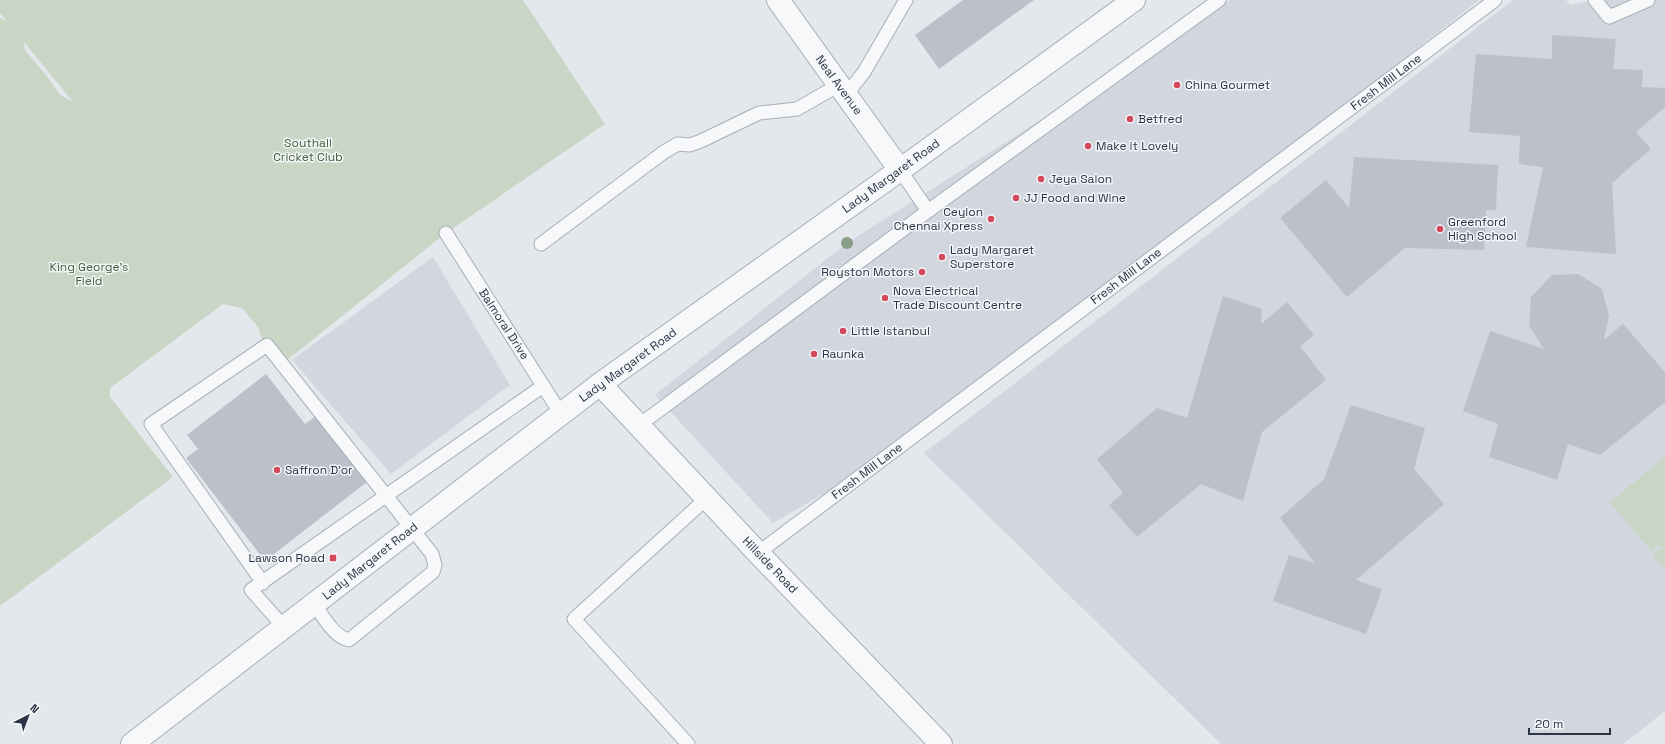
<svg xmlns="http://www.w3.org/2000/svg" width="1665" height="744" font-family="'Space Grotesk',sans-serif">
  <rect width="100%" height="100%" fill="#e4e7ec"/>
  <g fill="#d2d6de">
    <polygon points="1230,0 1479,0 913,442 773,523 655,395 847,243"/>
    <polygon points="1513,0 1566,0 1570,5 1595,0 1665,0 1665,711 1623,744 1221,744 924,453"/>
    <polygon points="433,257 510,385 391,474 292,360"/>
  </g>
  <g fill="#c9d6c5" fill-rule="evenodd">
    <path d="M0 0H523L605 124 446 233 286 361 268 340 262 339 258 327 242 308 223 304 110 388V397L173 477 0 606V18L7 22 0 13ZM24 42 73 102 60 95 47 76 25 50Z"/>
    <polygon points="1665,457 1665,569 1653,555 1661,548 1658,545 1651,551 1610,502"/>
  </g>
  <g fill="#bbc0ca">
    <polygon points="963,0 1034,0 939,69 915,35"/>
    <polygon points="1552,35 1616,39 1613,69 1643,70 1642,87 1665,88 1665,107 1636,132 1651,149 1612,183 1616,254 1526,247 1543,167 1519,164 1520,136 1469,132 1476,54 1552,59"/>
    <polygon points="1354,157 1498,165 1496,210 1486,210 1484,250 1405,248 1347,297 1280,218 1326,180 1349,208"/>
    <polygon points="1578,274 1602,289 1609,316 1604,340 1623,324 1665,372 1665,402 1600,455 1568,444 1557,480 1489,457 1498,424 1463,411 1490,331 1544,349 1529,325 1531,297 1552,275"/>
    <polygon points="1223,296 1262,309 1261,324 1287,302 1314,335 1300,346 1326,380 1262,432 1243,501 1201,484 1137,537 1109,505 1123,493 1097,459 1157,408 1187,418"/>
    <polygon points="266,374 305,424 316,416 367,482 265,561 186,458 198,449 187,435"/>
    <polygon points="1351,405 1425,428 1414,469 1444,504 1356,580 1382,589 1366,634 1273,601 1289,555 1315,563 1280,518 1324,479"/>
  </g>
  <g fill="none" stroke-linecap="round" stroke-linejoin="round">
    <defs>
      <g id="service">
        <polyline points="1595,0 1609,17 1648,0"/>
        <polyline points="846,95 864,72 906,0"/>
        <polyline points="900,170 928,211"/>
        <polyline points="446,233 561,414"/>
        <polyline points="541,244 664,152 678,144 690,145 701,141 759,113 797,109 839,85"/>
        <polyline points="638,426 928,211 1219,0"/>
        <polyline points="758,553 1495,0"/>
        <path d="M263 583 151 424 267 345 432 554 435 565 433 572 349 640C334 637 323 616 314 604"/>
        <polyline points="284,627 251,590 543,386"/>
        <polyline points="688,744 574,619 707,498"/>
      </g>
      <g id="minor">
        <polyline points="778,0 900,170"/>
        <polyline points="600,384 758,553 941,744"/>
      </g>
      <polyline id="tertiary" points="132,744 600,384 900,170 1134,0"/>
    </defs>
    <use href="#service" stroke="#a9aeb7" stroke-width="15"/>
    <use href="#minor" stroke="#a9aeb7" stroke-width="24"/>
    <use href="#tertiary" stroke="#a9aeb7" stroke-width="24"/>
    <use href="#service" stroke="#f7f8fa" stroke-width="13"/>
    <use href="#minor" stroke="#f7f8fa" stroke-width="22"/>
    <use href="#tertiary" stroke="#f7f8fa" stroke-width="22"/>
  </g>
  <circle fill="#899d89" cx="847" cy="243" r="6"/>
  <g fill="#d1495b" stroke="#f4f6f9" stroke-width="1.5">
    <circle cx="1177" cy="85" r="4"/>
    <circle cx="1130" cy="119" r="4"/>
    <circle cx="1088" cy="146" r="4"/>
    <circle cx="1041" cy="179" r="4"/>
    <circle cx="1016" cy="198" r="4"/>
    <circle cx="991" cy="219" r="4"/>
    <circle cx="1440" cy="229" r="4"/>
    <circle cx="942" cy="257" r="4"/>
    <circle cx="922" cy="272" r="4"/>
    <circle cx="885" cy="298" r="4"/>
    <circle cx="843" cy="331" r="4"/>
    <circle cx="814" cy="354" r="4"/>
    <circle cx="277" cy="470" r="4"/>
    <rect x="329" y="554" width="8" height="8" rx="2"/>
  </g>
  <g text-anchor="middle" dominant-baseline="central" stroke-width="3" stroke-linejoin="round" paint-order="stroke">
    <g font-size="12" fill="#2b3445" stroke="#f4f6f9">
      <text transform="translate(1386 82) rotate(-37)">Fresh Mill Lane</text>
      <text transform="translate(839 85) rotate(54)">Neal Avenue</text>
      <text transform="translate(891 176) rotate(-36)">Lady Margaret Road</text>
      <text transform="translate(1126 276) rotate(-37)">Fresh Mill Lane</text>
      <text transform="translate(504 324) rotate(57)">Balmoral Drive</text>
      <text transform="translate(628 365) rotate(-36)">Lady Margaret Road</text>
      <text transform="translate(867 471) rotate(-37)">Fresh Mill Lane</text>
      <text transform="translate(370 561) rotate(-38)">Lady Margaret Road</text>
      <text transform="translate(770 565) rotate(46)">Hillside Road</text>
    </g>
    <g font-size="12" fill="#2b3445" stroke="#f4f6f9" text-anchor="start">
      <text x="1185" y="85">China Gourmet</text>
      <text x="1138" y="119">Betfred</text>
      <text x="1096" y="146">Make it Lovely</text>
      <text x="1049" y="179">Jeya Salon</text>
      <text x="1024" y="198">JJ Food and Wine</text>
      <text x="983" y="212" text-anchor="end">Ceylon<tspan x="983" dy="14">Chennai Xpress</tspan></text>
      <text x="1448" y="222">Greenford<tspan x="1448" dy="14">High School</tspan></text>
      <text x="950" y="250">Lady Margaret<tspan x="950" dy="14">Superstore</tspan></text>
      <text x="914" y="272" text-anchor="end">Royston Motors</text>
      <text x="893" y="291">Nova Electrical<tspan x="893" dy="14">Trade Discount Centre</tspan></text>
      <text x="851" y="331">Little Istanbul</text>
      <text x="822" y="354">Raunka</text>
      <text x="285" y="470">Saffron D'or</text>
      <text x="325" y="558" text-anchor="end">Lawson Road</text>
    </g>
    <g font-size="12" fill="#3f6138" stroke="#f4f6f9">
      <text x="308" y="143">Southall<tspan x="308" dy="14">Cricket Club</tspan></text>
      <text x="89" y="267">King George's<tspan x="89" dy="14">Field</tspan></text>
    </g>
  </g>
  <g transform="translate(28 716) rotate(42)" stroke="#f4f6f9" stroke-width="3" paint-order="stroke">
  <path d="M0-3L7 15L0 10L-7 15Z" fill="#2b3445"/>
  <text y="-6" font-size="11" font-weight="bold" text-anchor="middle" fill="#2b3445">N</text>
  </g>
  <path d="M1529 728v6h81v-6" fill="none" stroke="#2b3445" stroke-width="2"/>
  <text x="1535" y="728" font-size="12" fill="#2b3445" stroke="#f4f6f9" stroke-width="3" paint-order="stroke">20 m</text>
</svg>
